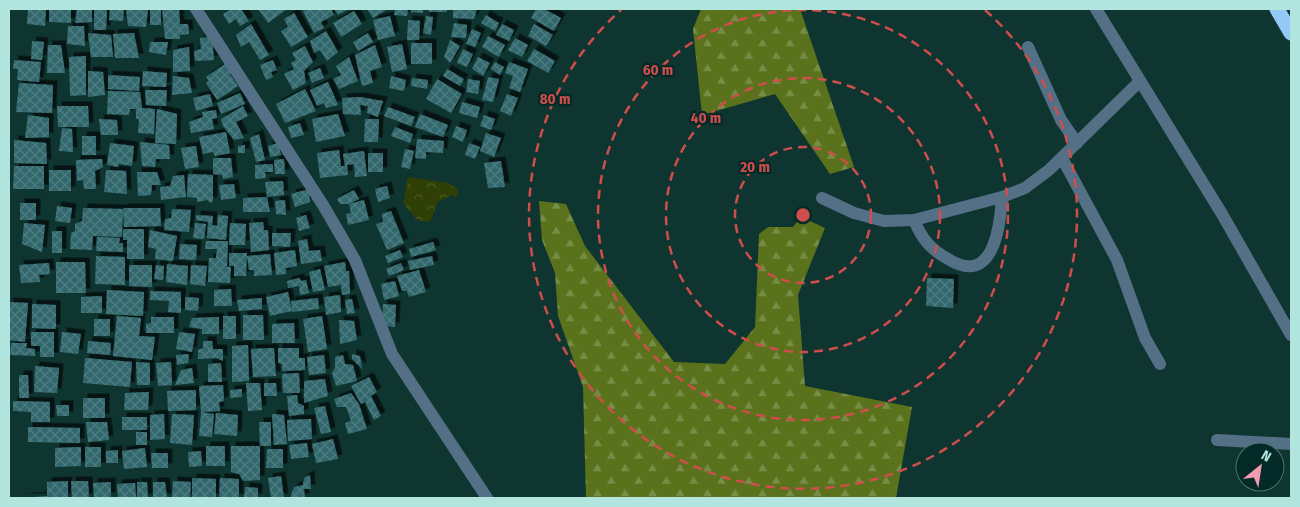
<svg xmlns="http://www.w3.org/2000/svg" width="1300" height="507" font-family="'Fira Sans Condensed',sans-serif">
  <defs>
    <pattern id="forest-firs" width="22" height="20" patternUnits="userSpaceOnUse" patternTransform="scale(1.25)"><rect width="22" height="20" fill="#5a721b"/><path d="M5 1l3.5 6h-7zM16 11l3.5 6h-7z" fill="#768d47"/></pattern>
    <pattern id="park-crowns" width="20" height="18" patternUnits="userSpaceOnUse" patternTransform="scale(1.25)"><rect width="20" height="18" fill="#303f03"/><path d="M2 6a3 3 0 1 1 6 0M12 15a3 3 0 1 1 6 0" fill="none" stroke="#4c5b27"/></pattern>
    <pattern id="building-cross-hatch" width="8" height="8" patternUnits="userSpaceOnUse" patternTransform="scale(1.25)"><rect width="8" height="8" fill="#32686d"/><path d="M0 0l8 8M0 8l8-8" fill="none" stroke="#4d7d81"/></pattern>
    <filter id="shadow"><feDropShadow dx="4.5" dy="-4.5" stdDeviation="0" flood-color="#0009"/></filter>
  </defs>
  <rect width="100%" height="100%" fill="#0f3530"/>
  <g fill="url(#forest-firs)">
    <polygon points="701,9 800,9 854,167 830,174 775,94 702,115 693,29"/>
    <polygon points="539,201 566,204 585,246 674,362 725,364 755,327 759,234 768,227 793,227 801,217 825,228 798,295 805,386 912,407 896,498 586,498 583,387 558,316 555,273 542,240"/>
  </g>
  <polygon fill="url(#park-crowns)" points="408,177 448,183 457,188 458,198 452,195 438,202 430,222 417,220 403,203"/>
  <g fill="url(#building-cross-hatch)" filter="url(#shadow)">
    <polygon points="28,9 46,9 45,26 27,24"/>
    <polygon points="49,9 71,9 71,23 49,22"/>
    <polygon points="85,9 92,10 92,22 75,23 77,10"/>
    <polygon points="94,9 107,9 106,30 94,30"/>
    <polygon points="110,9 124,9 123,21 109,20"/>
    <polygon points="126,9 148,9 146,27 128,26"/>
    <rect x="150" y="9" width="11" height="16"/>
    <polygon points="162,9 179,9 180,24 188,24 189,34 180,35 180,39 165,39"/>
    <polygon points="232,9 241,9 249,21 240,26 236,19 229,24 223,14"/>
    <polygon points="258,9 287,9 268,23"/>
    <polygon points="302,9 331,9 334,15 321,22 324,28 314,33"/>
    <polygon points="334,9 349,9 338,15"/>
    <polygon points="367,9 388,9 373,18"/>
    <polygon points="395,9 408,9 407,16 394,15"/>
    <polygon points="411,9 423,9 423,13 411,12"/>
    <rect x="429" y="9" width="18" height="3"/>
    <polygon points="453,9 477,9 474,19 453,18"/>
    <polygon points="536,9 544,9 561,18 554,31 531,18"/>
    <polygon points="354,11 362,24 341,37 333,23"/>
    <polygon points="294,13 308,37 291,47 281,31 288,27 284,19"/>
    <polygon points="486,15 499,23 495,31 481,23"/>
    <polygon points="390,16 395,36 378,40 373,20"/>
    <polygon points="426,16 433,17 431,35 423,33"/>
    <polygon points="408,20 420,21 419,40 407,40"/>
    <polygon points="454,23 467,25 466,38 451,37"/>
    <polygon points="251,24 269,55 260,60 249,42 241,47 236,35"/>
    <polygon points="502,24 514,30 509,41 496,35"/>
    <polygon points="534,24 553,35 546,46 528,36"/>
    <polygon points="68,26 84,26 85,46 67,44"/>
    <polygon points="472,29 481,33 475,47 466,44"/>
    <polygon points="326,31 338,52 327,61 320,50 314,53 310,41"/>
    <polygon points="88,33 111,35 113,57 91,57"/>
    <polygon points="134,33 139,58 115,58 113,34"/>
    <polygon points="368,33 373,42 358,51 353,42"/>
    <polygon points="488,36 505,45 499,57 482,47"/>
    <polygon points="212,37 214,60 195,61 194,51 201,49 200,38"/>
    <polygon points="515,38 528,45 522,57 508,50"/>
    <polygon points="450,40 460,46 450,63 444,57"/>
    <polygon points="32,41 44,42 42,60 31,59"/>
    <polygon points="150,42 168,42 166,55 149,52"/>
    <rect x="411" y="43" width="21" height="21"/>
    <polygon points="402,44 407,69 392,72 387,47"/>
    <polygon points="48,45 61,45 65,73 47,73"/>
    <polygon points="375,45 382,67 370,71 373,83 362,86 355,55"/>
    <polygon points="305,46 313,62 304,71 306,83 293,90 284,74 294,69 291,63 296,60 292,53"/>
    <polygon points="189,47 190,71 173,72 173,50"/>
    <polygon points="463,49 473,54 467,67 457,63"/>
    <polygon points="534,49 555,61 548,73 527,61"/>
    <polygon points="86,56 86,95 70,96 69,57"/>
    <polygon points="349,57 358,81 339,89 333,79 341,75 336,66"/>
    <polygon points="478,57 490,63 483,76 472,69"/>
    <polygon points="14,60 41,62 39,82 17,80 18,69 13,69"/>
    <polygon points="273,60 277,70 271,72 273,77 266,80 260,65"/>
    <polygon points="228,62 234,72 230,74 238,86 217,100 206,83 209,81 206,77"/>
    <polygon points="495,62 504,67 500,75 491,69"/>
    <polygon points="509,62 528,69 520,92 509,88 513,76 505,73"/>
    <polygon points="320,68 324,78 312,83 308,73"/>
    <polygon points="447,69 464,79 460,86 443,76"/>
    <polygon points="88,71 103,72 105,95 88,97"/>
    <polygon points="143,71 167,73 166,87 142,86"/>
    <polygon points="108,75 140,77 139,91 108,89"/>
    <polygon points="173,76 189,78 192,93 172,95"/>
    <polygon points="391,76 406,80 404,91 389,88"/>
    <polygon points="488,77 499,79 493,102 482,100"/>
    <polygon points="412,78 428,80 427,89 411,86"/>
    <polygon points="437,79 462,94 451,113 426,99"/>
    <polygon points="468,79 480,81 478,94 466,92"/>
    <polygon points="328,82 338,105 326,108 324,103 317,106 310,90"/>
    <polygon points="19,83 53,85 52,113 16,112"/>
    <polygon points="305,89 316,111 285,123 276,104"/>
    <polygon points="145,90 167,90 166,106 146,105"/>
    <polygon points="108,91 140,92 142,108 155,109 154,134 138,133 139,119 136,119 136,109 130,109 129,115 107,114"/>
    <polygon points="240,93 245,104 221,114 217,103"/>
    <polygon points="210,94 213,106 196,111 193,98"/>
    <polygon points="507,94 518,98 511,116 500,111"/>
    <polygon points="360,97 383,101 378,117 367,113 368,106 360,105 361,115 343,114 342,98"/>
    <polygon points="462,102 480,107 477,118 459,113"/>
    <polygon points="57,106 88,106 89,127 58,127"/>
    <polygon points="243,106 248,116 236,122 244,138 234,140 223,126 221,119"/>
    <polygon points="388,107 415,117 411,126 384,116"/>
    <polygon points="157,109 177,114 176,144 155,143"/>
    <polygon points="216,110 217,118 212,119 214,129 191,133 189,122 203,117 202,112"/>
    <polygon points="338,114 345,136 316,142 312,119"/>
    <polygon points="420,114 448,125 443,137 415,127"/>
    <polygon points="28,115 49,118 49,137 25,138"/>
    <polygon points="484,115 495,119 491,130 480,126"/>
    <polygon points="99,119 117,120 118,135 101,135"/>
    <polygon points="365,119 379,119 378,142 364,142"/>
    <polygon points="300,123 304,135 291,138 288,127"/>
    <polygon points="456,126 467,130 463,142 452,137"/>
    <polygon points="395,127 413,134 410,143 391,136"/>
    <polygon points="62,128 72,129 73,152 59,151"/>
    <polygon points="226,132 230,153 215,156 213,152 203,154 199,137"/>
    <polygon points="486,133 501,138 494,157 480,151"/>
    <polygon points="259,134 265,160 256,162 250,138"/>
    <rect x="82" y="136" width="14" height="19"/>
    <polygon points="417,139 444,141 443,153 426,152 426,159 415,158"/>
    <polygon points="14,140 46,143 47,164 14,163"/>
    <polygon points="140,142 169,145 170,159 156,159 155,167 142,166"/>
    <polygon points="110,143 134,146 132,166 119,164 118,167 107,165"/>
    <polygon points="278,143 281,155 270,157 268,146"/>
    <polygon points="469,143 480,147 475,159 465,155"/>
    <polygon points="245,145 245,153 238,153 238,146"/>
    <polygon points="196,146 199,167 185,169 181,148"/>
    <polygon points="405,149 414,151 410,169 401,167"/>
    <polygon points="339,150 341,166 345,166 343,154 364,151 367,176 355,177 354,164 347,165 348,175 320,178 317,153"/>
    <rect x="368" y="153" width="15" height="19"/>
    <polygon points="213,158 231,158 233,177 223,179 222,175 213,174"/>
    <polygon points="102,159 103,167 95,171 96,189 84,189 83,180 77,181 76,160"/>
    <polygon points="284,159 285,174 275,174 274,160"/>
    <polygon points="501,161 505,187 488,188 484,163"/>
    <polygon points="273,164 273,172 265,172 266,178 255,179 255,165"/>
    <polygon points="14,166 44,166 44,189 13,189"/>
    <rect x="49" y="170" width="22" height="21"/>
    <polygon points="106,170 126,171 127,194 104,192"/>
    <polygon points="137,172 157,172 161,185 152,185 151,195 138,196"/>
    <polygon points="188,174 213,175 213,201 210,203 208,200 197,202 197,198 187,197"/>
    <polygon points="184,175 186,197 161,200 160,187 170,186 173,176"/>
    <polygon points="283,181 284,195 267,197 265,182"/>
    <polygon points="234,184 236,198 221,200 219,185"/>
    <polygon points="387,186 390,198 378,202 375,189"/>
    <polygon points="309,189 310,202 295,207 291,194"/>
    <polygon points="354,190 359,199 349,204 340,204 337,199"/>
    <polygon points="267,197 270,212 243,212 243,198"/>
    <polygon points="285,200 286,215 276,214 275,201"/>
    <polygon points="364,200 369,220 348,225 346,214 351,213 349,204"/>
    <rect x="20" y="203" width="16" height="17"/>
    <polygon points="57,206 72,208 70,223 55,221"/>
    <polygon points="83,208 123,209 122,237 93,236 92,250 70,249 71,233 75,231 75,224 82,221"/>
    <polygon points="123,208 160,208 161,226 124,227"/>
    <polygon points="172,209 191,210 189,232 164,230 165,219 171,218"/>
    <polygon points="391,211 404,243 387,250 376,224 383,222 382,214"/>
    <polygon points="196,215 213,216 212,225 217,226 218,215 228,216 226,240 207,238 208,222 196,220"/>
    <polygon points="306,215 310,228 299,231 296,218"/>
    <polygon points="263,222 264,230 268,230 269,250 251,252 249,223"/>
    <polygon points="24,223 45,225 42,252 22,244"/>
    <polygon points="195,223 206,224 204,239 193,238"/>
    <polygon points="230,223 246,224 245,245 229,245"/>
    <polygon points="123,229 144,229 144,259 127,259 127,240 123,240"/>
    <polygon points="150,230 177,236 173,261 155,259 156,249 148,247"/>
    <rect x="52" y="231" width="10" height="22"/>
    <polygon points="272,233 291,233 290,247 272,246"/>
    <polygon points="97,237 120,238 119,243 123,243 123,252 96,251"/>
    <polygon points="307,239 309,251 320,250 322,261 301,264 298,241"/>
    <polygon points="206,241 228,241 227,266 223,266 231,267 230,283 208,282 209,258 216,258 217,249 205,249"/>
    <polygon points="433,242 436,250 411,257 409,249"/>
    <polygon points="180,244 197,245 196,260 179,259"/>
    <polygon points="295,250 297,266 286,268 286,274 276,275 274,253"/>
    <polygon points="400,250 403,257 388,263 385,256"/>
    <polygon points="229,253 247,253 246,276 234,276 234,266 229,266"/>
    <polygon points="270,254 272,275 254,276 254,270 249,270 247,256"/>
    <polygon points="96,256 125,257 125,285 95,284"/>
    <polygon points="432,256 434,265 410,270 408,261"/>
    <polygon points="56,262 85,262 86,293 56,293"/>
    <polygon points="345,262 346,271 349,271 350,294 342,295 341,285 328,287 324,266"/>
    <polygon points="49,263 50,274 39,275 40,282 21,283 19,265"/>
    <polygon points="401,263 404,270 389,276 386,269"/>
    <polygon points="167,264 188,266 187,285 166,282"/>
    <polygon points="129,265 152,265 152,287 129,286"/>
    <polygon points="156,265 164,266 163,280 154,279"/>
    <polygon points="191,265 207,266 205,286 190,284"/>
    <polygon points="320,269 325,290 313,292 309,272"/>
    <polygon points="419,270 426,292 409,297 407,291 402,291 397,276"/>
    <polygon points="299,278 301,281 306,280 309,293 300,295 299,286 288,288 287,281"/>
    <polygon points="927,278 954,279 953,308 926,306"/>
    <polygon points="395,281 399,296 384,300 381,284"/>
    <polygon points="231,289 232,306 214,306 214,290"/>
    <polygon points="107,290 144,292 143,316 106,314"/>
    <polygon points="150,291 181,292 181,313 168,312 169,301 150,300"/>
    <polygon points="288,292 292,311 270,316 266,297"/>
    <polygon points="340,295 341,312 326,315 324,297"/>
    <polygon points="102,296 102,313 81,313 81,297"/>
    <polygon points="185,297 199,298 198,311 185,310"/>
    <polygon points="262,298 262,309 239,311 237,300"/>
    <polygon points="318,298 319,309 292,312 291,301"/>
    <polygon points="352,299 355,313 347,314 345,300"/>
    <polygon points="9,302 28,303 25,342 9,340"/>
    <polygon points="32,304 56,305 56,329 32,328"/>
    <polygon points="383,304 396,305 395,327 382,326"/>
    <polygon points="243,315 263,315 264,340 243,340"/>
    <polygon points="117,316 141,318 139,336 155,337 152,360 113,356"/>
    <rect x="223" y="316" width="13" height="23"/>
    <polygon points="322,316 327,349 308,352 303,319"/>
    <polygon points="151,317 174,317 174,333 146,333 146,324 151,323"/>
    <polygon points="219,317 219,334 202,334 202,329 189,327 192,318"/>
    <rect x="94" y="319" width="16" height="17"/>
    <polygon points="339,320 354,321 357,340 340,344"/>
    <polygon points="294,323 295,343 272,343 272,324"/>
    <polygon points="31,332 54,332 54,357 40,357 40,346 31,346"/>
    <polygon points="62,332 81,334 78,354 60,352"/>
    <polygon points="179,332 195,334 192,352 176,349"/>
    <polygon points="88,341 111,343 110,355 87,353"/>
    <polygon points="203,341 212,341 213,349 223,349 223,361 217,358 198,359 198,350 203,348"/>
    <polygon points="11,343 27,343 26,348 35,349 35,356 10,355"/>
    <polygon points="248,345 249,381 232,382 232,346"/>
    <polygon points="274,348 276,376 253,377 251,349"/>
    <polygon points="278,348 299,348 299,358 305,358 305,370 282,371 282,364 278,363"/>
    <polygon points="189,354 188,363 177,365 176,355"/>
    <polygon points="352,354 360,356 362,369 352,359"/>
    <polygon points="324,355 326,373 309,375 307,357"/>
    <polygon points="343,355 345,364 353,365 357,381 336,386 332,373 335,367 335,357"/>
    <polygon points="85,358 132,362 130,387 83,383"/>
    <polygon points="136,362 150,363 150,385 137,385"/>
    <polygon points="171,362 172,385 158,386 156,363"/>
    <polygon points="221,363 222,382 208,382 208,364"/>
    <polygon points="35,366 59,368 57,393 34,392"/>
    <polygon points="192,368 194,383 175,385 181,370"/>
    <polygon points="299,373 300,393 283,393 282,374"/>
    <polygon points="19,375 28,375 29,398 19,398"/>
    <polygon points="369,377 377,392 371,396 381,416 374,420 365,402 361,404 351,386"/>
    <polygon points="325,379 328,396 304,403 304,381"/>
    <polygon points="246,383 260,383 262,410 248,411"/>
    <polygon points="264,383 276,383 277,396 264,396"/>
    <polygon points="223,385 224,401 219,402 220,411 201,412 199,386"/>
    <polygon points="242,389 242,397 230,398 230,390"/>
    <polygon points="196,390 196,410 168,411 167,391"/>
    <polygon points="149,392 148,410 124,410 125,393"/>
    <polygon points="351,393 359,404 367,429 348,434 345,423 351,421 346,407 337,407 334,399"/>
    <polygon points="297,395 298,403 304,406 304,414 289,416 287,396"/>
    <rect x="83" y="398" width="22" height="20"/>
    <polygon points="13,401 50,402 50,422 31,422 31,412 13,411"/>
    <polygon points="56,405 69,405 69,416 57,416"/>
    <polygon points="325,406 331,432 321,434 314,408"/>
    <polygon points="201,412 214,414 212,437 199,436"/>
    <polygon points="216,413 238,415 237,436 214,434"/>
    <polygon points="164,414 165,439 150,440 150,415"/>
    <polygon points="172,414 194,415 192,445 170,443"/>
    <polygon points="272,414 284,415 287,444 274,445"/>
    <rect x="122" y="417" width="25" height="13"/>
    <polygon points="311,419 312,439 288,441 287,420"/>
    <polygon points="86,422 107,422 109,440 88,442"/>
    <polygon points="259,422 271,422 271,446 260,446"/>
    <polygon points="28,427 80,428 80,443 28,442"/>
    <rect x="136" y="432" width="11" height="13"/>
    <polygon points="333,439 338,459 316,463 312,444"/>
    <polygon points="307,443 309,457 291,459 289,445"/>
    <rect x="206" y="446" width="19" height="20"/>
    <polygon points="231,446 260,446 260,480 243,481 239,474 231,472"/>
    <polygon points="81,447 81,466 55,467 55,448"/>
    <rect x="85" y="447" width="16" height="20"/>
    <polygon points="145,448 147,467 124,469 122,451"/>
    <polygon points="267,449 283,449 283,468 266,468"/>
    <polygon points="118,450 118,463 106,463 106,451"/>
    <polygon points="201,451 202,466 189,467 188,452"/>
    <polygon points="151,453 168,453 168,468 152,468"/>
    <polygon points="310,475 311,489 304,489 305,498 290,498 294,487 303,485 304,478"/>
    <polygon points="281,476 284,498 271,498 268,478"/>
    <polygon points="192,478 216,479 216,498 192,498"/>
    <polygon points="220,478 239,479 239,498 219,498"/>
    <polygon points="68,481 68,498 20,498 47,496 47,482"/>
    <polygon points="71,481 88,481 89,498 72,498"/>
    <polygon points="173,481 191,482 190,498 172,498"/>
    <polygon points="111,482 111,497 94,498 93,483"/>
    <polygon points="137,482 147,482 148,498 137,498"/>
    <polygon points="153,482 165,482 167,498 153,498"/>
    <polygon points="135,483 136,498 118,498 117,484"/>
    <polygon points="245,487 258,488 258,498 244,498"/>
  </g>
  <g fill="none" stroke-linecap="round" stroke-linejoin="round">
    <g stroke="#547087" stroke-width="12">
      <polyline points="196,9 323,205 355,260 392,354 487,498"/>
      <polyline points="1096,9 1222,214 1291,335"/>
      <polyline points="1028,47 1061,120 1077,143"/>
      <polyline points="1062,158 1117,260 1145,338 1160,364"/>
      <polyline points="822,198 854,213 884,221 914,220 1002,197 1025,188 1049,170 1139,82"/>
      <path d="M914 220C922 239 930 249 948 259 993 287 1000 228 1002 197"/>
      <polyline points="1217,440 1291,444"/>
    </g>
    <polyline stroke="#92c9f7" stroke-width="15" points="1277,9 1291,33"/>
  </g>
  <g fill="none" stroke="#cf4e4c" stroke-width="2.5" stroke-dasharray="9 6">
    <circle cx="803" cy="215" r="68"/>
    <circle cx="803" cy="215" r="137"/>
    <circle cx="803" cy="215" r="205"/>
    <path d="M985 10A274 274 0 1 1 621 10"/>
  </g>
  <circle cx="803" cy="215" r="8" fill="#cf4e4c" stroke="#032a26" stroke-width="2.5"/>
  <g font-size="15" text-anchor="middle" font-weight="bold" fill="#cf4e4c" stroke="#032a26" stroke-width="4.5" stroke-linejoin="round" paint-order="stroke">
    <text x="658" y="75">60 m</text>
    <text x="555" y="104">80 m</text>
    <text x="706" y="123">40 m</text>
    <text x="755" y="172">20 m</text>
  </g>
  <rect width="1300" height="507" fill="none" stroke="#b2e5dd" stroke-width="20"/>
  <g transform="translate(1260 467) rotate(30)"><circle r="24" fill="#032a26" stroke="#49756f"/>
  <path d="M0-4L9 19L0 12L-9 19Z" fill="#f29aaf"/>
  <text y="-8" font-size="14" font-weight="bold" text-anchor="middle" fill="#b2e5dd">N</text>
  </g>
</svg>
